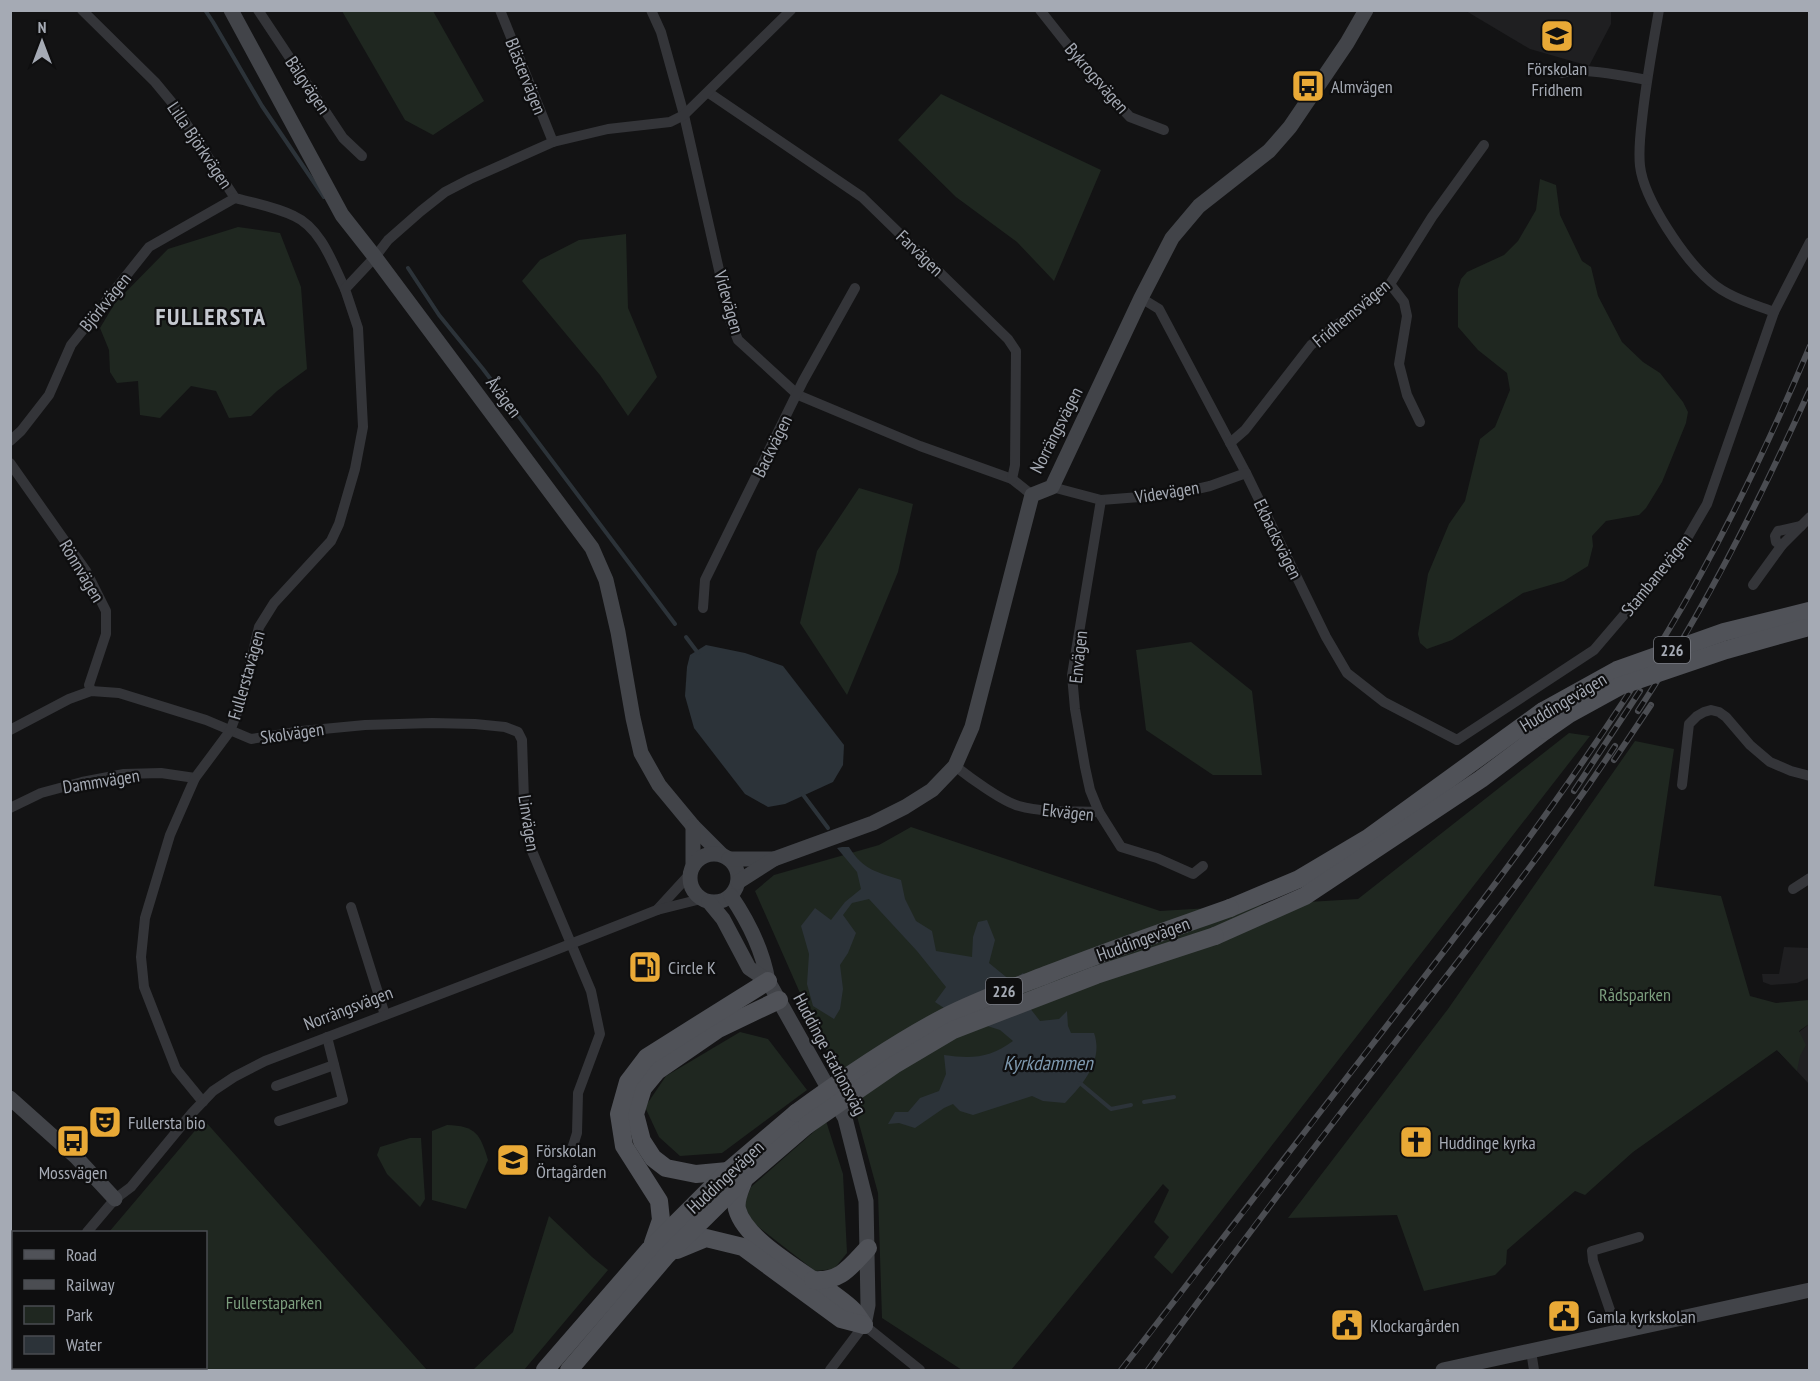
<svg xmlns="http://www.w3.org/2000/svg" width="1820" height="1381" font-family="'PT Sans Narrow',sans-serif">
  <rect width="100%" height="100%" fill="#131314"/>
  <g fill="#1f1f21">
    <polygon points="1466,11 1611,11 1611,24 1589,66 1530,49"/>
    <polygon points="1784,947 1809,948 1809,978 1797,983 1771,985 1763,982 1762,974 1779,974"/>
    <polygon points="1809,1024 1809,1084 1777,1050"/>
    <polygon points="13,1294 14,1368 73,1368 71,1370 11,1370 10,1296"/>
  </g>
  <g fill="#1f2720">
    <polygon points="342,11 433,11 484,101 433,135 405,120"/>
    <polygon points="941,94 1101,170 1054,281 1017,242 956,197 898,140"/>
    <polygon points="1540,179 1556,185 1560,215 1582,261 1591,267 1598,296 1622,342 1643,362 1660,373 1683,402 1688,412 1686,423 1662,482 1646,508 1639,515 1606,521 1592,536 1593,546 1588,566 1564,581 1523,593 1452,640 1427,649 1420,643 1418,634 1428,574 1449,524 1465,501 1480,439 1495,427 1510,390 1507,373 1478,350 1458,327 1458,289 1461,279 1467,272 1504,255 1518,241 1536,210"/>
    <polygon points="238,227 280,233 301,287 307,369 277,391 251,416 229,418 216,391 191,386 160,418 140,415 138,381 117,383 110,372 109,350 100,328 115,303 168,249"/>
    <polygon points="626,234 628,308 657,377 628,416 600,375 522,281 540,260 579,240"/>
    <polygon points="859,488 913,504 898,572 847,695 800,623 817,551"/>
    <polygon points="1191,642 1252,691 1262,775 1213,775 1146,730 1136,650"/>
    <polygon points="1569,733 1590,736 1172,1274 1154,1257 1169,1237 1154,1222 1169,1190 1163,1184 1011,1370 962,1370 882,1318 878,1193 855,1109 815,1027 755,891 774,875 879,845 911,827 1160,911 1358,899"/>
    <polygon points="1635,741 1674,749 1654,886 1721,896 1750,996 1776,1003 1809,1000 1809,1024 1799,1031 1806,1045 1800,1056 1797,1071 1777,1050 1633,1152 1585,1195 1575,1191 1507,1250 1506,1264 1495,1275 1424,1291 1397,1215 1288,1218 1448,1009"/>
    <polygon points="740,1032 768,1039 807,1090 722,1153 680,1156 659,1137 645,1107 666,1076"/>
    <polygon points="204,1120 427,1370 196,1370 193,1368 206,1368 206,1232 109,1232"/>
    <polygon points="826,1121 843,1174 847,1253 834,1269 815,1271 752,1222 744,1204 751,1187"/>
    <path d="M447 1125C476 1126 480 1134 488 1160L466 1209 432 1200V1131Z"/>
    <polygon points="410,1138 421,1138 425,1199 420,1207 387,1174 377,1155 380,1147"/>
    <polygon points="549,1216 592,1257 608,1270 524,1370 473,1370 513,1332"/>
  </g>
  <g fill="#2c3339">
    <polygon points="706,645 745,653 783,666 844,745 843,765 833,782 785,804 768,807 745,794 694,728 685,696 687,667 690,655"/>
    <path d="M842 847H849C863 870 877 872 901 880L905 899 916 921 932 931 936 951 972 957 973 937 978 922 987 920 995 940 989 963 1011 981 1023 973 1027 977 1022 998 1040 1021 1059 1019 1067 1011 1068 1026 1071 1033H1094C1104 1061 1082 1085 1065 1103L1043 1101 1032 1096 973 1115 960 1111 953 1104 944 1108 915 1128 899 1123 888 1124 895 1112H908L920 1098 939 1091 946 1074 944 1055C972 1059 990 1058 1013 1041L1000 1030 956 1016 935 1002 946 987 917 951 869 899 852 903 843 915 856 933 848 953 840 965 843 989 840 1009 834 1019 813 1006 807 984 809 954 801 926 815 908 831 920 845 902 861 889 857 872 837 848Z"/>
  </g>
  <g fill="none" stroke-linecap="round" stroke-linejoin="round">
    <g stroke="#2c3339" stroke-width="4">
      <polyline points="205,10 213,22 262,106 324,197"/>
      <polyline points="408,268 439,315 483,369 675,624"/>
      <polyline points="686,637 698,653"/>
      <polyline points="801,792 828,828"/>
      <polyline points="1080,1083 1111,1109 1131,1105"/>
      <polyline points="1144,1102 1174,1097"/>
    </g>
    <g stroke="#343539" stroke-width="10">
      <path d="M82 10 155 82 174 105 235 198C254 203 276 207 294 216 321 228 333 264 345 289"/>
      <polyline points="258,10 343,138 362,156"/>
      <polyline points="500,10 553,142"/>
      <polyline points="651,10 661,32 684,115 731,323 738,340 798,395 920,446 1012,479 1032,495"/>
      <polyline points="1040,10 1097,82 1130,117 1164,130"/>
      <path d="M1659 10C1653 44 1647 77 1643 111 1641 129 1638 147 1640 166 1644 200 1685 260 1711 282 1728 297 1753 304 1774 312"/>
      <path d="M1562 73C1582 67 1625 76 1647 80"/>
      <polyline points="709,93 862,197 1008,339 1016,351 1015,465 1012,479"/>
      <polyline points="1390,284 1404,302 1407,316 1399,364 1407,395 1420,422"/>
      <polyline points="1141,298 1159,309 1246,473 1326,637 1347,673 1384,702 1457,740 1594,650 1682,547 1707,504 1774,312 1810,242"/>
      <polyline points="10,441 21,431 49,395 71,345 149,247 235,198"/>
      <polyline points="1230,443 1245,430 1311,345 1390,284 1432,217 1484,145"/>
      <polyline points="10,463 86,571 106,611 106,634 89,685 91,691"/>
      <polyline points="1052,487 1101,500 1153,496 1188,491 1210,486 1246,473"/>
      <polyline points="1782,545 1776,542 1775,536 1778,531 1801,526"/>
      <polyline points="1753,585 1782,545 1810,517"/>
      <polyline points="703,608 705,580 803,381 855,288"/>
      <polyline points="10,730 69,699 91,691 119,693 206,720 251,739 302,731 365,725 432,723 475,724 505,727 518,732 522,740 524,800 532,851 591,991 600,1034 578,1093 577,1133 571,1152"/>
      <path d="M955 766C969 777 1003 802 1019 806 1044 813 1073 811 1099 812L1121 847 1157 858 1193 874 1203 866"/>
      <polyline points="1682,785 1689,724 1697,716 1704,712 1711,710 1719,712 1726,717 1750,745 1770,762 1791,771 1810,776"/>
      <polyline points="10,808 41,793 82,782 124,774 161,773 195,778"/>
      <polyline points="1099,812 1090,790 1085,767 1075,709 1072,675 1101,500"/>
      <polyline points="1793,889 1810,878"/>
      <polyline points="351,907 385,1015"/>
      <polyline points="657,910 690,874"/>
      <polyline points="276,1086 334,1065"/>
      <polyline points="203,1102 176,1069 144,987 141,957 145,918 170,835 195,778 230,731 240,705 259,627 274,603 331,541 339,524 355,469 363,427 358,328 345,289 375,257 388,240 421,211 445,192 470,179 553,142 608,129 670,122 684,115 791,10"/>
      <polyline points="279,1121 343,1100 327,1037"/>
      <polyline points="87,1232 115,1199 131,1187 192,1113 213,1091 234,1077 265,1061 540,956 657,910 701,899"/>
      <polyline points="10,1281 14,1280"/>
      <polyline points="1613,1319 1593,1261 1592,1251 1639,1237"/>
      <polyline points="1531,1351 1534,1370"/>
      <polyline points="830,1370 864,1325 920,1370"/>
    </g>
    <g stroke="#424449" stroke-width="15">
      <polyline points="231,10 342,215 375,257 592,548 606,580 618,632 633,718 641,753 659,785 693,826 722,855"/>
      <polyline points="693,826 693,866"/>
      <circle cx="714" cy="878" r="24"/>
      <polyline points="729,859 774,859"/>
      <polyline points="738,882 774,859 873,823 905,807 932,790 955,766 972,727 1032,495 1052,487 1141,298 1172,238 1199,206 1269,151 1290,127 1347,43 1366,10"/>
      <path d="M731 896C748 921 763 952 768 981L845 1118 866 1201 868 1305 864 1325"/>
      <polyline points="709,902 723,919 749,968 768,981"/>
      <polyline points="10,1098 76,1157 115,1199"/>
      <polyline points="1443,1370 1810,1290"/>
    </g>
    <g stroke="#505258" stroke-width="18">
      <polyline points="1230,908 1299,879 1368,838 1543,711"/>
      <polyline points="1215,936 1305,896 1481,779 1546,730"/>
      <polyline points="728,1171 696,1174 666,1168 653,1158 642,1141 635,1114 643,1088 657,1071 718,1029 779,1000"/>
      <path d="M743 1182C740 1190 735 1200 737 1209 747 1247 825 1282 853 1310 857 1314 860 1320 864 1325"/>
      <polyline points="653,1243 661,1220 659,1201 624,1146 619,1114 628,1082 647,1057 768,981"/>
      <polyline points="677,1250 706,1238 743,1247 841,1319 864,1325"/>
      <path d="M813 1280C841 1282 850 1267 868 1248"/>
      <polyline points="545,1370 650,1249 728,1171 796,1113"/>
      <polyline points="569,1370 667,1255 744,1179 807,1125"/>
    </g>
    <defs>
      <g id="rail">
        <path d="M1638 711C1705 609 1760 500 1810 389"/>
        <polyline points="1614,760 1651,705"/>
        <polyline points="1574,791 1640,691"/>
        <path d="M1121 1370C1204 1264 1286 1157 1368 1050 1472 916 1576 781 1665 636 1721 544 1768 445 1810 346"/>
        <path d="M1148 1370C1233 1253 1321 1138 1410 1023 1480 933 1552 842 1615 746"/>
      </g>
    </defs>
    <use href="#rail" stroke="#4b4d52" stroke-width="6"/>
    <use href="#rail" stroke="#0e0e0f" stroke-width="4" stroke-dasharray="11" stroke-linecap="butt"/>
    <g stroke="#505258" stroke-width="18">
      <polyline points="1543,711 1617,670 1724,632 1809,611"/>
      <polyline points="1546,730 1569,714 1620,686 1726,650 1805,628"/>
      <path d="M796 1113C844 1078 893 1044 945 1017 978 1000 1012 988 1046 975 1107 951 1168 930 1230 908"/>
      <polyline points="807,1125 894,1065 953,1030 1096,975 1215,936"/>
    </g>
  </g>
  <defs>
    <symbol id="school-square" viewBox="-11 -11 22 22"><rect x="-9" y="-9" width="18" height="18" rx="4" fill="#e9a936" stroke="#0e0e0f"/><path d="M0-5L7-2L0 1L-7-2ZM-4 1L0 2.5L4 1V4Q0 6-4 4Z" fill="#111"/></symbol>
    <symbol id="bus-square" viewBox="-11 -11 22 22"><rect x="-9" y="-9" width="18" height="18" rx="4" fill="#e9a936" stroke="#0e0e0f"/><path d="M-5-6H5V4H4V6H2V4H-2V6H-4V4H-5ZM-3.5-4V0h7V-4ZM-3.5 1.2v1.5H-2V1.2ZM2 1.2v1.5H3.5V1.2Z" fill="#111"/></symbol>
    <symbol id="fuel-square" viewBox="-11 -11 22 22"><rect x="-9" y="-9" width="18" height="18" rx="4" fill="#e9a936" stroke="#0e0e0f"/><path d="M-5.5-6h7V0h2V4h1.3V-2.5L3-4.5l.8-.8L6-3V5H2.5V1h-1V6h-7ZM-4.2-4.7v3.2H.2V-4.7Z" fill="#111"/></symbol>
    <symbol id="theatre-square" viewBox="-11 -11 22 22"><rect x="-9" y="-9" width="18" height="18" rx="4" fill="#e9a936" stroke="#0e0e0f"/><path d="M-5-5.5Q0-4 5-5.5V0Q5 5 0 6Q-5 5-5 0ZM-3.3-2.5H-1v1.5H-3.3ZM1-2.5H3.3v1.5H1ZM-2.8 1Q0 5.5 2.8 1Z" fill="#111"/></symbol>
    <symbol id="church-square" viewBox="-11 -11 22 22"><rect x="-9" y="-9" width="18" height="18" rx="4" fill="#e9a936" stroke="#0e0e0f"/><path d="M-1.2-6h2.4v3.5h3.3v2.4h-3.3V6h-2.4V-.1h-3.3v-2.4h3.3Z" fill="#111"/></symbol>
    <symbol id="civic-square" viewBox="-11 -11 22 22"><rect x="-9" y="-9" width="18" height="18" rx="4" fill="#e9a936" stroke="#0e0e0f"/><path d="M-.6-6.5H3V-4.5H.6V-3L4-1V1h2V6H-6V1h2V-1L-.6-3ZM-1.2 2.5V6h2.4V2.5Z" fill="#111"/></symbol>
  </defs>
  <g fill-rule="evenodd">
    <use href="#school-square" x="1538" y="17" width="38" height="38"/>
    <use href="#bus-square" x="1289" y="67" width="38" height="38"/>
    <use href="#fuel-square" x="626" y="948" width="38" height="38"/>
    <use href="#theatre-square" x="86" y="1103" width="38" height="38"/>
    <use href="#bus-square" x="54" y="1122" width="38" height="38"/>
    <use href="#church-square" x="1397" y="1123" width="38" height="38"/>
    <use href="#school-square" x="494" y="1141" width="38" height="38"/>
    <use href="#civic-square" x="1545" y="1297" width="38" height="38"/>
    <use href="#civic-square" x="1328" y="1306" width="38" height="38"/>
  </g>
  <g text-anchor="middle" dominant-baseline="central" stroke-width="4.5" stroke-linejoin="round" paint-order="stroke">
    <g fill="#0e0e0f" stroke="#787b82" stroke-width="1.5">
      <rect x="1654" y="637" width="36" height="26" rx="4.5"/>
      <rect x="986" y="978" width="36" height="26" rx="4.5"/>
    </g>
    <g font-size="16" font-weight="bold" fill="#a5aab4">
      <text x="1672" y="650">226</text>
      <text x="1004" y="991">226</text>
    </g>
    <g font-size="18" fill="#a5aab4" stroke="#0e0e0f" text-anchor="start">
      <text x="1557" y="68" text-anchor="middle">Förskolan<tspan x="1557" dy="21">Fridhem</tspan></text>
      <text x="1331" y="86">Almvägen</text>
      <text x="668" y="967">Circle K</text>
      <text x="128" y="1122">Fullersta bio</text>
      <text x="1439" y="1142">Huddinge kyrka</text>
      <text x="536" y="1150">Förskolan<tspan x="536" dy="21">Örtagården</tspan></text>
      <text x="73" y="1172" text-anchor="middle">Mossvägen</text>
      <text x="1587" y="1316">Gamla kyrkskolan</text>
      <text x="1370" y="1325">Klockargården</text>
    </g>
    <g font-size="18" fill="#a5aab4" stroke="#0e0e0f">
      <text transform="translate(526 76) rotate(68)">Blästervägen</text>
      <text transform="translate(1097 78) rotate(49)">Bykrogsvägen</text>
      <text transform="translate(308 85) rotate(56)">Bälgvägen</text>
      <text transform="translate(200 145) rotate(56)">Lilla Björkvägen</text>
      <text transform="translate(920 253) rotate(44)">Farvägen</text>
      <text transform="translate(105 302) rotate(-51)">Björkvägen</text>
      <text transform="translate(729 302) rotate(74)">Videvägen</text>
      <text transform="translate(1351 313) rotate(-40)">Fridhemsvägen</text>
      <text transform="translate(504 397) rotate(53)">Åvägen</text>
      <text transform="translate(1056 430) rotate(-63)">Norrängsvägen</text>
      <text transform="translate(772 446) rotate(-64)">Backvägen</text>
      <text transform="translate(1167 492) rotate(-9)">Videvägen</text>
      <text transform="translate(1278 539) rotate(64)">Ekbacksvägen</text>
      <text transform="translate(82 571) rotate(59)">Rönnvägen</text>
      <text transform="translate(1656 575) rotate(-51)">Stambanevägen</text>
      <text transform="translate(1078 657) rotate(-84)">Envägen</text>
      <text transform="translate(246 675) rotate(-74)">Fullerstavägen</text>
      <text transform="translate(1563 702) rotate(-31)">Huddingevägen</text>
      <text transform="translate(292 733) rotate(-8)">Skolvägen</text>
      <text transform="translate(101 781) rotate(-9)">Dammvägen</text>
      <text transform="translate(1068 812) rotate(6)">Ekvägen</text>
      <text transform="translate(529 823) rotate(81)">Linvägen</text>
      <text transform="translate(1143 939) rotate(-20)">Huddingevägen</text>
      <text transform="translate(348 1008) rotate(-21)">Norrängsvägen</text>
      <text transform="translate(830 1054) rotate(62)">Huddinge stationsväg</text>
      <text transform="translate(725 1177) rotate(-43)">Huddingevägen</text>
    </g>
    <g font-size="18" fill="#7c9e7e" stroke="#0e0e0f">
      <text x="1635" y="994">Rådsparken</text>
      <text x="274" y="1302">Fullerstaparken</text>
    </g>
    <g font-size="20" font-style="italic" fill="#7d98ae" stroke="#0e0e0f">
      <text x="1048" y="1063">Kyrkdammen</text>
    </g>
    <g font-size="24" font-weight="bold" letter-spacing="1.5" fill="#c5c9d0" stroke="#0e0e0f">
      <text x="211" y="316">FULLERSTA</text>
    </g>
  </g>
  <rect width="1820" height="1381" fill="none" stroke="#a5aab4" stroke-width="24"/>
  <rect x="12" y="1231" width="195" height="138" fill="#0e0e0f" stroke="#4a4c51" stroke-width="1.5"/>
  <rect x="24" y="1250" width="30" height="9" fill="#505258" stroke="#4a4c51" stroke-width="1.5"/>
  <text x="66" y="1261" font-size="18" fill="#a5aab4">Road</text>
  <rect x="24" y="1280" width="30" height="9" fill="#4b4d52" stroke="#4a4c51" stroke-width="1.5"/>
  <text x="66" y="1291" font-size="18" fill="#a5aab4">Railway</text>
  <rect x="24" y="1306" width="30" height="18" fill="#1f2720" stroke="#4a4c51" stroke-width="1.5"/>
  <text x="66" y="1321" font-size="18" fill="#a5aab4">Park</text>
  <rect x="24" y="1336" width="30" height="18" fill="#2c3339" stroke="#4a4c51" stroke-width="1.5"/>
  <text x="66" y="1351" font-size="18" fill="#a5aab4">Water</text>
  <g transform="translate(42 42)" stroke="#0e0e0f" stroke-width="4.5" paint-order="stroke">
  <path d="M0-4.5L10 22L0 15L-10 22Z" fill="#a5aab4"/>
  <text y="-9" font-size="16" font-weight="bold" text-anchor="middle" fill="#a5aab4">N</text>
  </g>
</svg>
